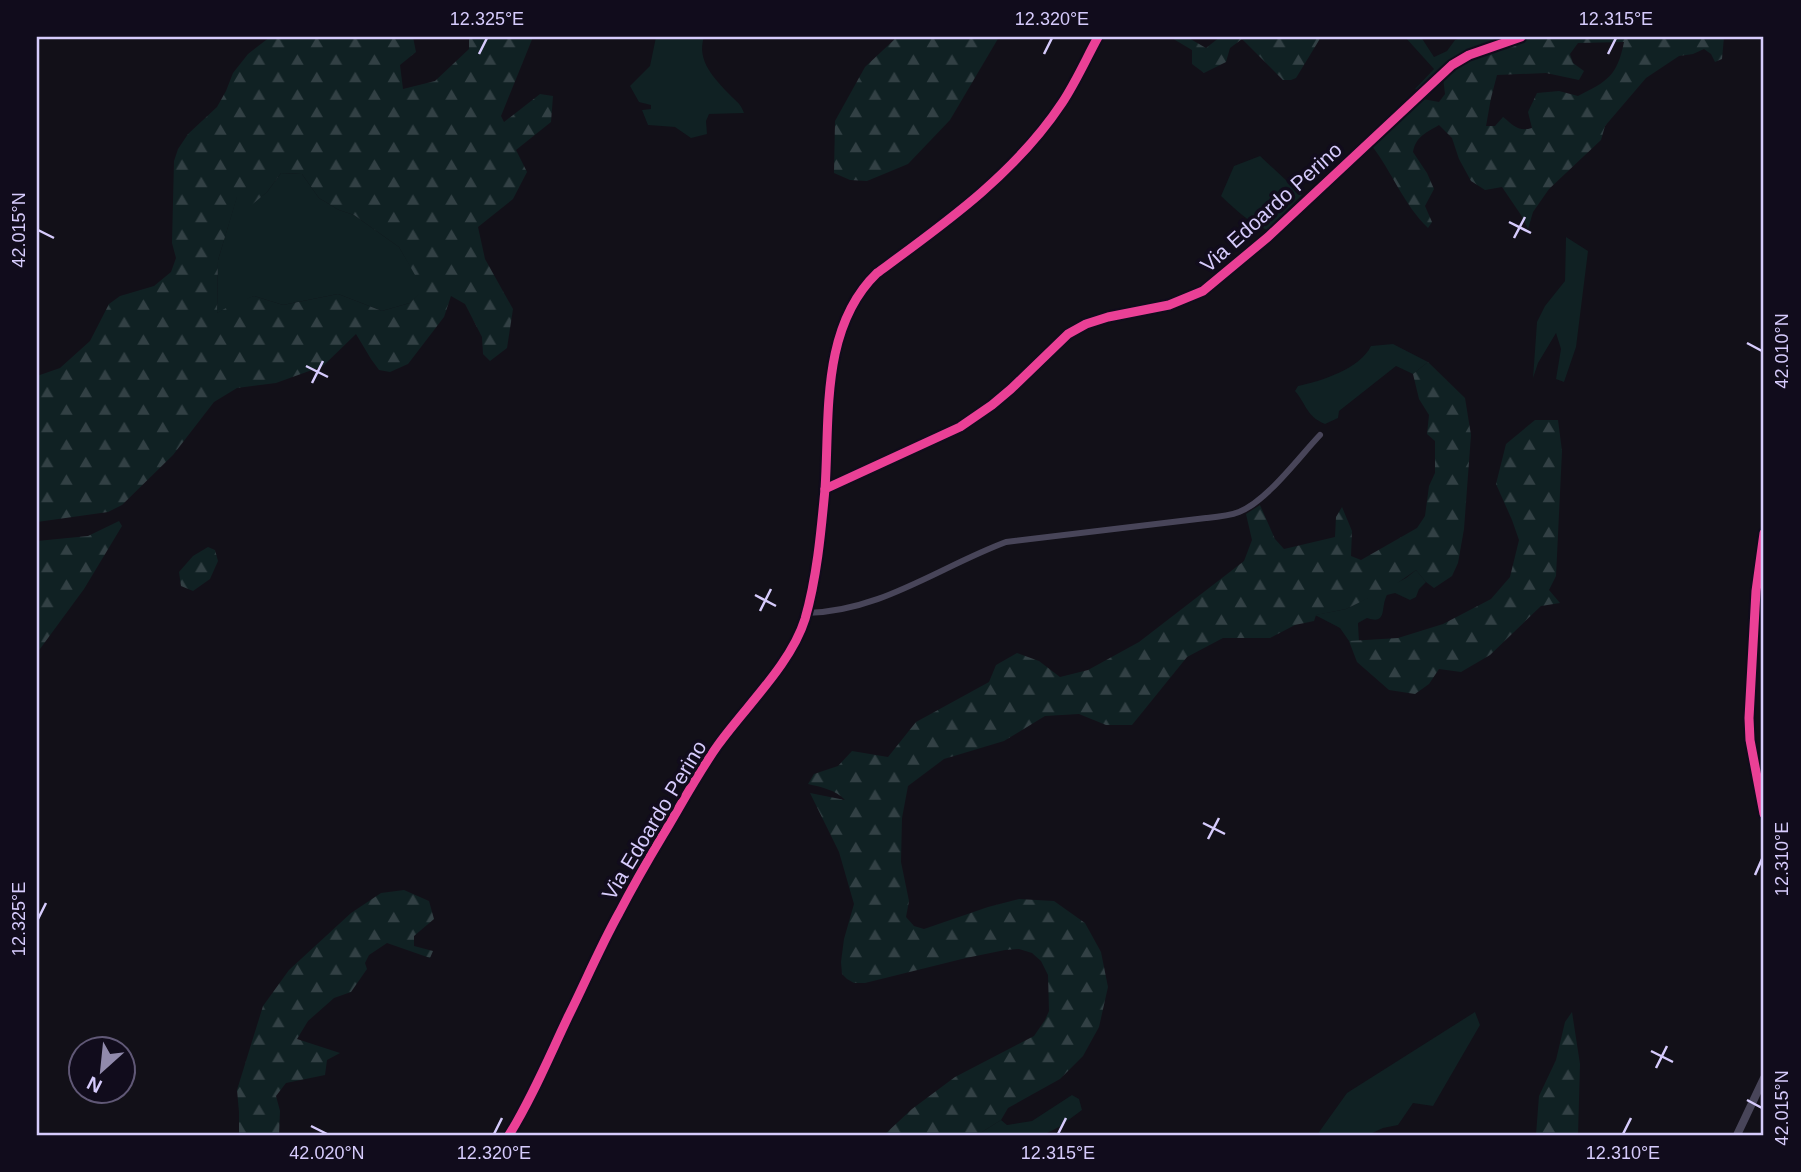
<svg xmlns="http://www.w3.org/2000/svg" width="1801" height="1172" font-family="Helvetica,sans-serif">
  <defs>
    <pattern id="forest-firs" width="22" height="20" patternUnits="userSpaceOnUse" patternTransform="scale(1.75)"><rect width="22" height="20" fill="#102123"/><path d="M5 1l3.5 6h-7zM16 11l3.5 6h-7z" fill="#324044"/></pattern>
  </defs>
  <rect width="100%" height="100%" fill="#121018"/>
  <g fill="#102123">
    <path d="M656 37H704C696 61 715 79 730 95 737 102 741 104 744 113L709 114 706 121 707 134 691 138 675 127 648 125 642 110 651 109V105L639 102 630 86 650 66Z"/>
    <polygon points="1405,37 1421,37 1434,57 1447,51 1455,40 1463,37 1508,37 1485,45 1461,56 1419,91 1415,89 1434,69"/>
    <path d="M1260 156 1302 195 1267 230C1248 222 1236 210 1221 196L1234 166Z"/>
    <polygon points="281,173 302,174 319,198 339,210 354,215 399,247 424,289 410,303 382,311 338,294 283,305 254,296 217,313 218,260 237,196 248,207 267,192"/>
    <polygon points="1566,237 1588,251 1576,347 1564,382 1556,379 1561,349 1556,333 1538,363 1533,378 1537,322 1545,306 1565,281"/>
    <path d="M1393 344 1428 362 1413 374 1396 366 1339 411 1338 418 1325 424C1306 416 1307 405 1295 391L1298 386C1321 381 1360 369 1371 346Z"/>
    <path d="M1416 570 1426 582 1419 589 1416 597 1410 600 1395 593 1387 595C1380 608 1388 625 1367 618L1358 623 1359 641H1349L1340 628 1315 615 1346 609 1406 578Z"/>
    <polygon points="1475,1012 1480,1025 1433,1106 1413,1103 1398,1125 1383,1128 1368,1135 1317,1135 1347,1093"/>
    <polygon points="1072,1095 1079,1099 1082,1110 1059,1127 1043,1135 977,1135 1001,1120 1007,1125 1032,1121"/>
  </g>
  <g fill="url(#forest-firs)" fill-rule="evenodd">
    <path d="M270 37H413L416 52 400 65 403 89 435 81 469 49V37H533L501 116 504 122 540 94 553 96 551 122 516 150 527 172 513 199 478 227 485 259 513 309 507 348 490 361 483 354 482 337 465 304 451 296 444 317 408 364 390 372 379 370 371 359 356 334 323 366 276 383 237 388 214 402 173 455 122 505 108 512 37 522V376L60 368 90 341 109 304 120 296 154 286 171 272 176 258 172 243 174 161 178 149 188 134 217 107 226 91 233 73 248 54ZM281 173 302 174 319 198 339 210 354 215 399 247 423 289 410 303 382 311 338 294 283 305 254 296 235 303 217 313 218 260 237 197 248 208 267 192Z"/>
    <polygon points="897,37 999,37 950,120 908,164 867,181 850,180 834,173 835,121 865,67"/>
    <polygon points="1170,37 1187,37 1206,48 1220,37 1321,37 1296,78 1291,80 1283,80 1242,39 1230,48 1226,62 1204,73 1192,64 1192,50"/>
    <path d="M1526 37H1724L1722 59 1715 62 1711 54 1704 49 1693 54 1679 56 1646 78 1605 126 1601 140 1549 189 1533 212 1528 229 1521 215 1502 187 1485 190 1471 181 1459 159 1452 138 1439 125C1426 133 1416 136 1413 152L1427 173 1434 189 1425 206 1432 222 1428 228C1404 205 1392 172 1372 146L1423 99 1439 102 1445 94 1443 77 1468 60ZM1624 42C1617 77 1607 81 1578 96L1559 91 1537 93 1528 112 1532 128C1518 132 1513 125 1503 117L1495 126H1486L1491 98 1497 75 1546 73 1579 80 1584 71 1573 63 1570 54 1578 43Z"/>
    <path d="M1428 362 1465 398 1471 435 1464 529 1458 563 1452 576 1434 588 1426 582 1416 570 1393 586 1346 609 1316 615 1314 621 1295 625 1270 638H1223L1187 657 1132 725H1106L1079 714 1045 716 1004 741 944 759 908 786 902 818 901 862 909 901 906 917 914 926 924 929 988 907 1019 899 1054 901 1085 923 1101 952 1108 987 1099 1027 1083 1056 1060 1079 1008 1108 1001 1120 977 1135H884L912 1109 955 1077 1034 1036 1045 1020 1049 1011 1048 975 1041 961 1032 953 1019 949 1005 950 966 958 865 983H854L847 979 842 974 841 962 844 939 854 904 839 852 810 793 845 800C836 790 821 787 808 784L814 774 838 766 852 751 888 757 916 722 989 682 996 665 1017 653 1039 661 1060 677 1088 670 1139 642 1244 561 1252 540 1246 514 1260 505 1275 539 1284 549 1335 537 1336 517 1342 507 1352 531 1351 556 1361 560 1417 528 1425 516 1429 486 1435 473V441L1427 434 1429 415 1419 399 1413 374Z"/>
    <polygon points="1535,420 1558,420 1562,451 1556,576 1549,590 1560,603 1541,606 1490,655 1461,672 1439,669 1429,684 1415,694 1389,690 1357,662 1349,641 1398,638 1443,624 1491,599 1510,577 1519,540 1512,520 1496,484 1506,444"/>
    <polygon points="119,521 122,526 84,589 37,653 37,541 88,536"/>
    <polygon points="208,547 215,550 218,561 210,579 193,591 181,586 179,572 193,556"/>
    <polygon points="404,890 429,901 434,919 414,936 414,946 433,951 430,958 387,943 369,955 365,963 367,969 351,992 334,998 308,1021 297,1039 340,1053 327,1060 325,1075 286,1083 276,1096 280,1111 279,1135 239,1135 239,1112 237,1090 263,1006 289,970 351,913 381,893"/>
    <polygon points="1572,1012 1580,1064 1578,1135 1536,1135 1539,1096 1556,1060 1565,1022"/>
  </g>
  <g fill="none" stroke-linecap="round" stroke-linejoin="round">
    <g stroke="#484559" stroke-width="6">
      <polyline points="825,489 960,427 992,405 1011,389 1068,334 1086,324 1108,317 1169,305 1203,291 1268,237 1452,65 1469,55 1521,37"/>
      <path d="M806 613C880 612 939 567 1006 542L1206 518C1217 517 1229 516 1239 512 1267 501 1299 457 1320 435"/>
      <path d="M509 1135C532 1098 549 1057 568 1017 585 983 600 947 619 913 633 886 648 860 663 835 681 805 698 773 718 745 746 706 791 664 805 619 817 577 821 532 825 489 830 417 820 328 877 273 944 224 1015 174 1062 103 1076 82 1086 59 1098 37"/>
    </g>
    <g stroke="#484559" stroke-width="8">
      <polyline points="1764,533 1756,591 1749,718 1750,740 1764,814"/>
      <polyline points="1737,1135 1764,1078"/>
    </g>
    <defs>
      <g id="cycleway">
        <polyline points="825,489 960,427 992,405 1011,389 1068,334 1086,324 1108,317 1169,305 1203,291 1268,237 1452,65 1469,55 1521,37"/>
        <polyline points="1764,533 1756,591 1749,718 1750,740 1764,814"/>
        <path d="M509 1135C532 1098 549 1057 568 1017 585 983 600 947 619 913 633 886 648 860 663 835 681 805 698 773 718 745 746 706 791 664 805 619 817 577 821 532 825 489 830 417 820 328 877 273 944 224 1015 174 1062 103 1076 82 1086 59 1098 37"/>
      </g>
    </defs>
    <use href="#cycleway" stroke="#110c1c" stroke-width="13"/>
    <use href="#cycleway" stroke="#ea4096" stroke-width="9"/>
  </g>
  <path fill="none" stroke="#d6cbfc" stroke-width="2.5" d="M479 54 487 38M1044 54 1052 38M1608 54 1616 38M1509 222 1531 233M38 230 54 238M1514 238 1525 217M1747 343 1762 351M306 366 328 377M312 383 323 361M755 595 776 606M760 611 771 589M1203 823 1225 834M1208 839 1219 818M1755 875 1762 859M38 919 46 903M1651 1051 1673 1062M1656 1068 1667 1046M1747 1100 1762 1108M311 1126 327 1134M494 1134 502 1118M1058 1134 1066 1118M1623 1134 1631 1118"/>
  <g text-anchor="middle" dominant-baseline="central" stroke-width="7" stroke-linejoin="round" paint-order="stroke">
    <g font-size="21" fill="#d6cbfc" stroke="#110c1c">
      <text transform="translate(1271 207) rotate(-42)">Via Edoardo Perino</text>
      <text transform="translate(654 820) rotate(-59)">Via Edoardo Perino</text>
    </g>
  </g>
  <rect width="1801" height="1172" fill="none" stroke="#110c1c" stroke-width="77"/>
  <g transform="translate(102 1070) rotate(207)"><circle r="33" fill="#110c1c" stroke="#605876" stroke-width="2"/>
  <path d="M0-5L12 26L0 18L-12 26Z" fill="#918aac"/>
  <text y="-10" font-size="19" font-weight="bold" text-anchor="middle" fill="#d6cbfc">N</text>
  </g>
  <rect x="38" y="38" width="1724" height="1096" fill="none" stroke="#d6cbfc" stroke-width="2.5"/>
  <g font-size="18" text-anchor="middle" fill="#d6cbfc">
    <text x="487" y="25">12.325°E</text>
    <text x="1052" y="25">12.320°E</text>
    <text x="1616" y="25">12.315°E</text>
    <text transform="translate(19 230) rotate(-90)" y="6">42.015°N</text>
    <text transform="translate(1782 351) rotate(-90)" y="6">42.010°N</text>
    <text transform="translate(1782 859) rotate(-90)" y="6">12.310°E</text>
    <text transform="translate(19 919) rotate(-90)" y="6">12.325°E</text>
    <text transform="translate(1782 1108) rotate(-90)" y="6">42.015°N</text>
    <text x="327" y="1159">42.020°N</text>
    <text x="494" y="1159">12.320°E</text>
    <text x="1058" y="1159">12.315°E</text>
    <text x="1623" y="1159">12.310°E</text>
  </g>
</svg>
